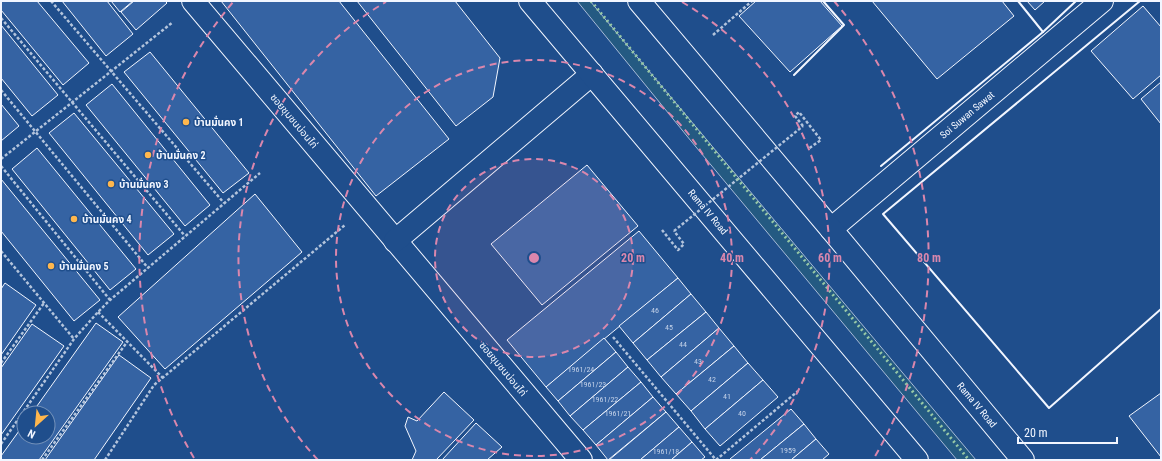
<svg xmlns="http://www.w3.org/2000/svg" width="1162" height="461" font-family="'Roboto Condensed','Noto Sans Thai',sans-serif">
  <rect width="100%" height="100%" fill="#1f4e8c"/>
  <polygon fill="#245a82" stroke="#a8bbd7" points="577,1 590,1 976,460 957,460 691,141"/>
  <g fill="#3563a3" stroke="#f2f6ff">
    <polygon points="1,1 37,1 89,63 63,85 1,10"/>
    <polygon points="62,1 107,1 133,34 106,56"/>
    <polygon points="111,1 133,1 120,12"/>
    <polygon points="134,1 165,1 167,3 136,30 121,12"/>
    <polygon points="221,1 339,1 449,139 376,196"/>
    <polygon points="357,1 455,1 500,58 493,97 456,126"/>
    <polygon points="756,1 820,1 842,26 790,72 739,16"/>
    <polygon points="872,1 1002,1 1014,16 937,79"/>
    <polygon points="1027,1 1045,1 1035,10"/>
    <polygon points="1143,6 1161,27 1161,75 1133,99 1091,51"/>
    <polygon points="1,25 58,95 32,116 1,78"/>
    <polygon points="150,52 249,173 223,193 124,72"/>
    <polygon points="1161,82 1161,124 1141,99"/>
    <polygon points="112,84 210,205 185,226 86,105"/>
    <polygon points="1,104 19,126 1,141"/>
    <polygon points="74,113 174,234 148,255 49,133"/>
    <polygon points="37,148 136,269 110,290 12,169"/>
    <polygon points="587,165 638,226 542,305 491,244"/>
    <polygon points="1,179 100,300 74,321 1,231"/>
    <polygon points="255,194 302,252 165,369 118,317"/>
    <polygon points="639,231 678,278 546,387 507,340"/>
    <polygon points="678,278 691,294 633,343 619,326"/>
    <polygon points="5,283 36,305 1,355 1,289"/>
    <polygon points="691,294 706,312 647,360 633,343"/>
    <polygon points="706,312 719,328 661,377 647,360"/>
    <polygon points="96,323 123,342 39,460 1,460 1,456 24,424 24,437 48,437 48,413 32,413"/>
    <polygon points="32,324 64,346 1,435 1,368"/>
    <polygon points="719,328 734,346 676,394 661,377"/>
    <polygon points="604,338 616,352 558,401 546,387"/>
    <polygon points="734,346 748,363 691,411 676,394"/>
    <polygon points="616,352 628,367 570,416 558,401"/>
    <polygon points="119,355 151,378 94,460 45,460"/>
    <polygon points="748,363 763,380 705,429 691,411"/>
    <polygon points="628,367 641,382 583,430 570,416"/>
    <polygon points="763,380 778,397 720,446 705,429"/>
    <polygon points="641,382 653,397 596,445 583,430"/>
    <polygon points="444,392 474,420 436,460 412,460 416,451 405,426 408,417 417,421"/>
    <polygon points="1161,393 1161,457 1129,416"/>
    <polygon points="653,397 666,412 608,460 596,445"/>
    <polygon points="791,409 804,424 760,460 731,460 730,459"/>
    <polygon points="666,412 679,427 640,460 609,460"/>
    <polygon points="476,423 502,447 487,460 442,460"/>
    <polygon points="804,424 816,439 791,460 760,460"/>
    <polygon points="679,427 692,442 671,460 640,460"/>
    <polygon points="816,439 829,454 822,460 791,460"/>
    <polygon points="692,442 705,457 701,460 671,460"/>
  </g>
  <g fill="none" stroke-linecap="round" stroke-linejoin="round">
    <defs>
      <g id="minor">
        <polyline points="193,1 581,460"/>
        <polyline points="831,229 1102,1"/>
        <polyline points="395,241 592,74"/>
      </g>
      <g id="primary">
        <polyline points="530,1 917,460"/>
        <polyline points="639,1 831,229 1023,460"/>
      </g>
    </defs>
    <use href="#minor" stroke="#f2f6ff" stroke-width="24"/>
    <use href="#primary" stroke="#f2f6ff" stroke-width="24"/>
    <g stroke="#b3c4dc" stroke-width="2.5" stroke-dasharray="3 2" stroke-linecap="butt">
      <polyline points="51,1 224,203"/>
      <polyline points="1,18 185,236"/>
      <polyline points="713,35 752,1"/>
      <polyline points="1,90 148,268"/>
      <polyline points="803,126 795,116 799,112 821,140 808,149"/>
      <polyline points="1,159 173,22"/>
      <polyline points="1,166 110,300"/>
      <polyline points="662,230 678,250 684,244 674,231"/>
      <polyline points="1,251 74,339"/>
      <polyline points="98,312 163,378"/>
      <polyline points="613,337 716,460"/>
      <polyline points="1,363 44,303"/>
      <polyline points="1,444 74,339 98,312 110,300 260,173"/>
      <polyline points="42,460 127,342"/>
      <polyline points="105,460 154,385 345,225"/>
      <polyline points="716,460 798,391"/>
    </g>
    <use href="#minor" stroke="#1f4e8c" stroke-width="22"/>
    <use href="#primary" stroke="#1f4e8c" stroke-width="22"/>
    <polyline stroke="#b3c4dc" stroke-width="2.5" stroke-dasharray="3 2" stroke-linecap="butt" points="674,231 803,126"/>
    <polyline stroke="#97c8a6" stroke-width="3" stroke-dasharray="2 3" stroke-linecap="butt" points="591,1 969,460"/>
    <g stroke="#f2f6ff" stroke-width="2">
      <polyline points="1018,1 1043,32 1076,1"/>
      <polyline points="1140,1 883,214 1049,408 1161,309"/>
      <polyline points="794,75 844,25 823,1"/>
      <polyline points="881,166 1043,32"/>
    </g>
  </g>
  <circle cx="534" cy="258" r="99" fill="#da87ad" fill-opacity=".12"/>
  <g fill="none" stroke="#da87ad" stroke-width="2" stroke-dasharray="7 5">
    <circle cx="534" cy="258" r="99"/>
    <circle cx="534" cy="258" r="198"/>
    <path d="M318 460A296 296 0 0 1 386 2M682 2A296 296 0 0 1 750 460"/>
    <path d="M194 458A395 395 0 0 1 234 1M834 1A395 395 0 0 1 874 458"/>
  </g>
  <g fill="#ffb74d" stroke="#1f4e8c" stroke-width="1.5">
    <circle cx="186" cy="122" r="4"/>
    <circle cx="148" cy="155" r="4"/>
    <circle cx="111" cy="184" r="4"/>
    <circle cx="74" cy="219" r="4"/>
    <circle cx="51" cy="266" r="4"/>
  </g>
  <g text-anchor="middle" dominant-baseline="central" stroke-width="3" stroke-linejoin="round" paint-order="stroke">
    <g font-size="8" fill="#c3d1e8">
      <text x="655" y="310">46</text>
      <text x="669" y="327">45</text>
      <text x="683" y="344">44</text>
      <text x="698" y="361">43</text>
      <text x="581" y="369">1961/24</text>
      <text x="712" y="379">42</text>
      <text x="593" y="384">1961/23</text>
      <text x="727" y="396">41</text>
      <text x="605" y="399">1961/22</text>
      <text x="618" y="413">1961/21</text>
      <text x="742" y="413">40</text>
      <text x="788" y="450">1959</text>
      <text x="666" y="451">1961/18</text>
    </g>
    <g font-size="10" fill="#f2f6ff" stroke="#1f4e8c">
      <text transform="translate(967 115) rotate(-40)">Soi Suwan Sawat</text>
      <text transform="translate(294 121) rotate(50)">ซอยชุมชนบ่อนไก่</text>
      <text transform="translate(708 212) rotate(50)">Rama IV Road</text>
      <text transform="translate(503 369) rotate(50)">ซอยชุมชนบ่อนไก่</text>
      <text transform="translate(977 405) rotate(50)">Rama IV Road</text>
    </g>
    <g font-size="10" font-weight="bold" fill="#f2f6ff" stroke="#1f4e8c" text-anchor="start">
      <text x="194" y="122">บ้านมั่นคง 1</text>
      <text x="156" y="155">บ้านมั่นคง 2</text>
      <text x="119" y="184">บ้านมั่นคง 3</text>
      <text x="82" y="219">บ้านมั่นคง 4</text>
      <text x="59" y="266">บ้านมั่นคง 5</text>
    </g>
  </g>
  <circle cx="534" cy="258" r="6" fill="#da87ad" stroke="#1f4e8c" stroke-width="2"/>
  <g font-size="12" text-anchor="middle" font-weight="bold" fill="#da87ad" stroke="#1f4e8c" stroke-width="3" stroke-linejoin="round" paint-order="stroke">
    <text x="633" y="262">20 m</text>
    <text x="732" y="262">40 m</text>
    <text x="830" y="262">60 m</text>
    <text x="929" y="262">80 m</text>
  </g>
  <rect width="1162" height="461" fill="none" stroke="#f2f6ff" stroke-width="4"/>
  <g transform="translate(36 425) rotate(207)"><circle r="19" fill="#1f4e8c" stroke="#7391ba"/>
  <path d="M0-3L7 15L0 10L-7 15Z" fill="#ffb74d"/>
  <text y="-6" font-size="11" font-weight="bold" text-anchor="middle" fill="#f2f6ff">N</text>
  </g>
  <path d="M1018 437v6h99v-6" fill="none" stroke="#f2f6ff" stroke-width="2"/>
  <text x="1024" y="437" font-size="12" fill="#f2f6ff" stroke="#1f4e8c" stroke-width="3" paint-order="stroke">20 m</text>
</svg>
